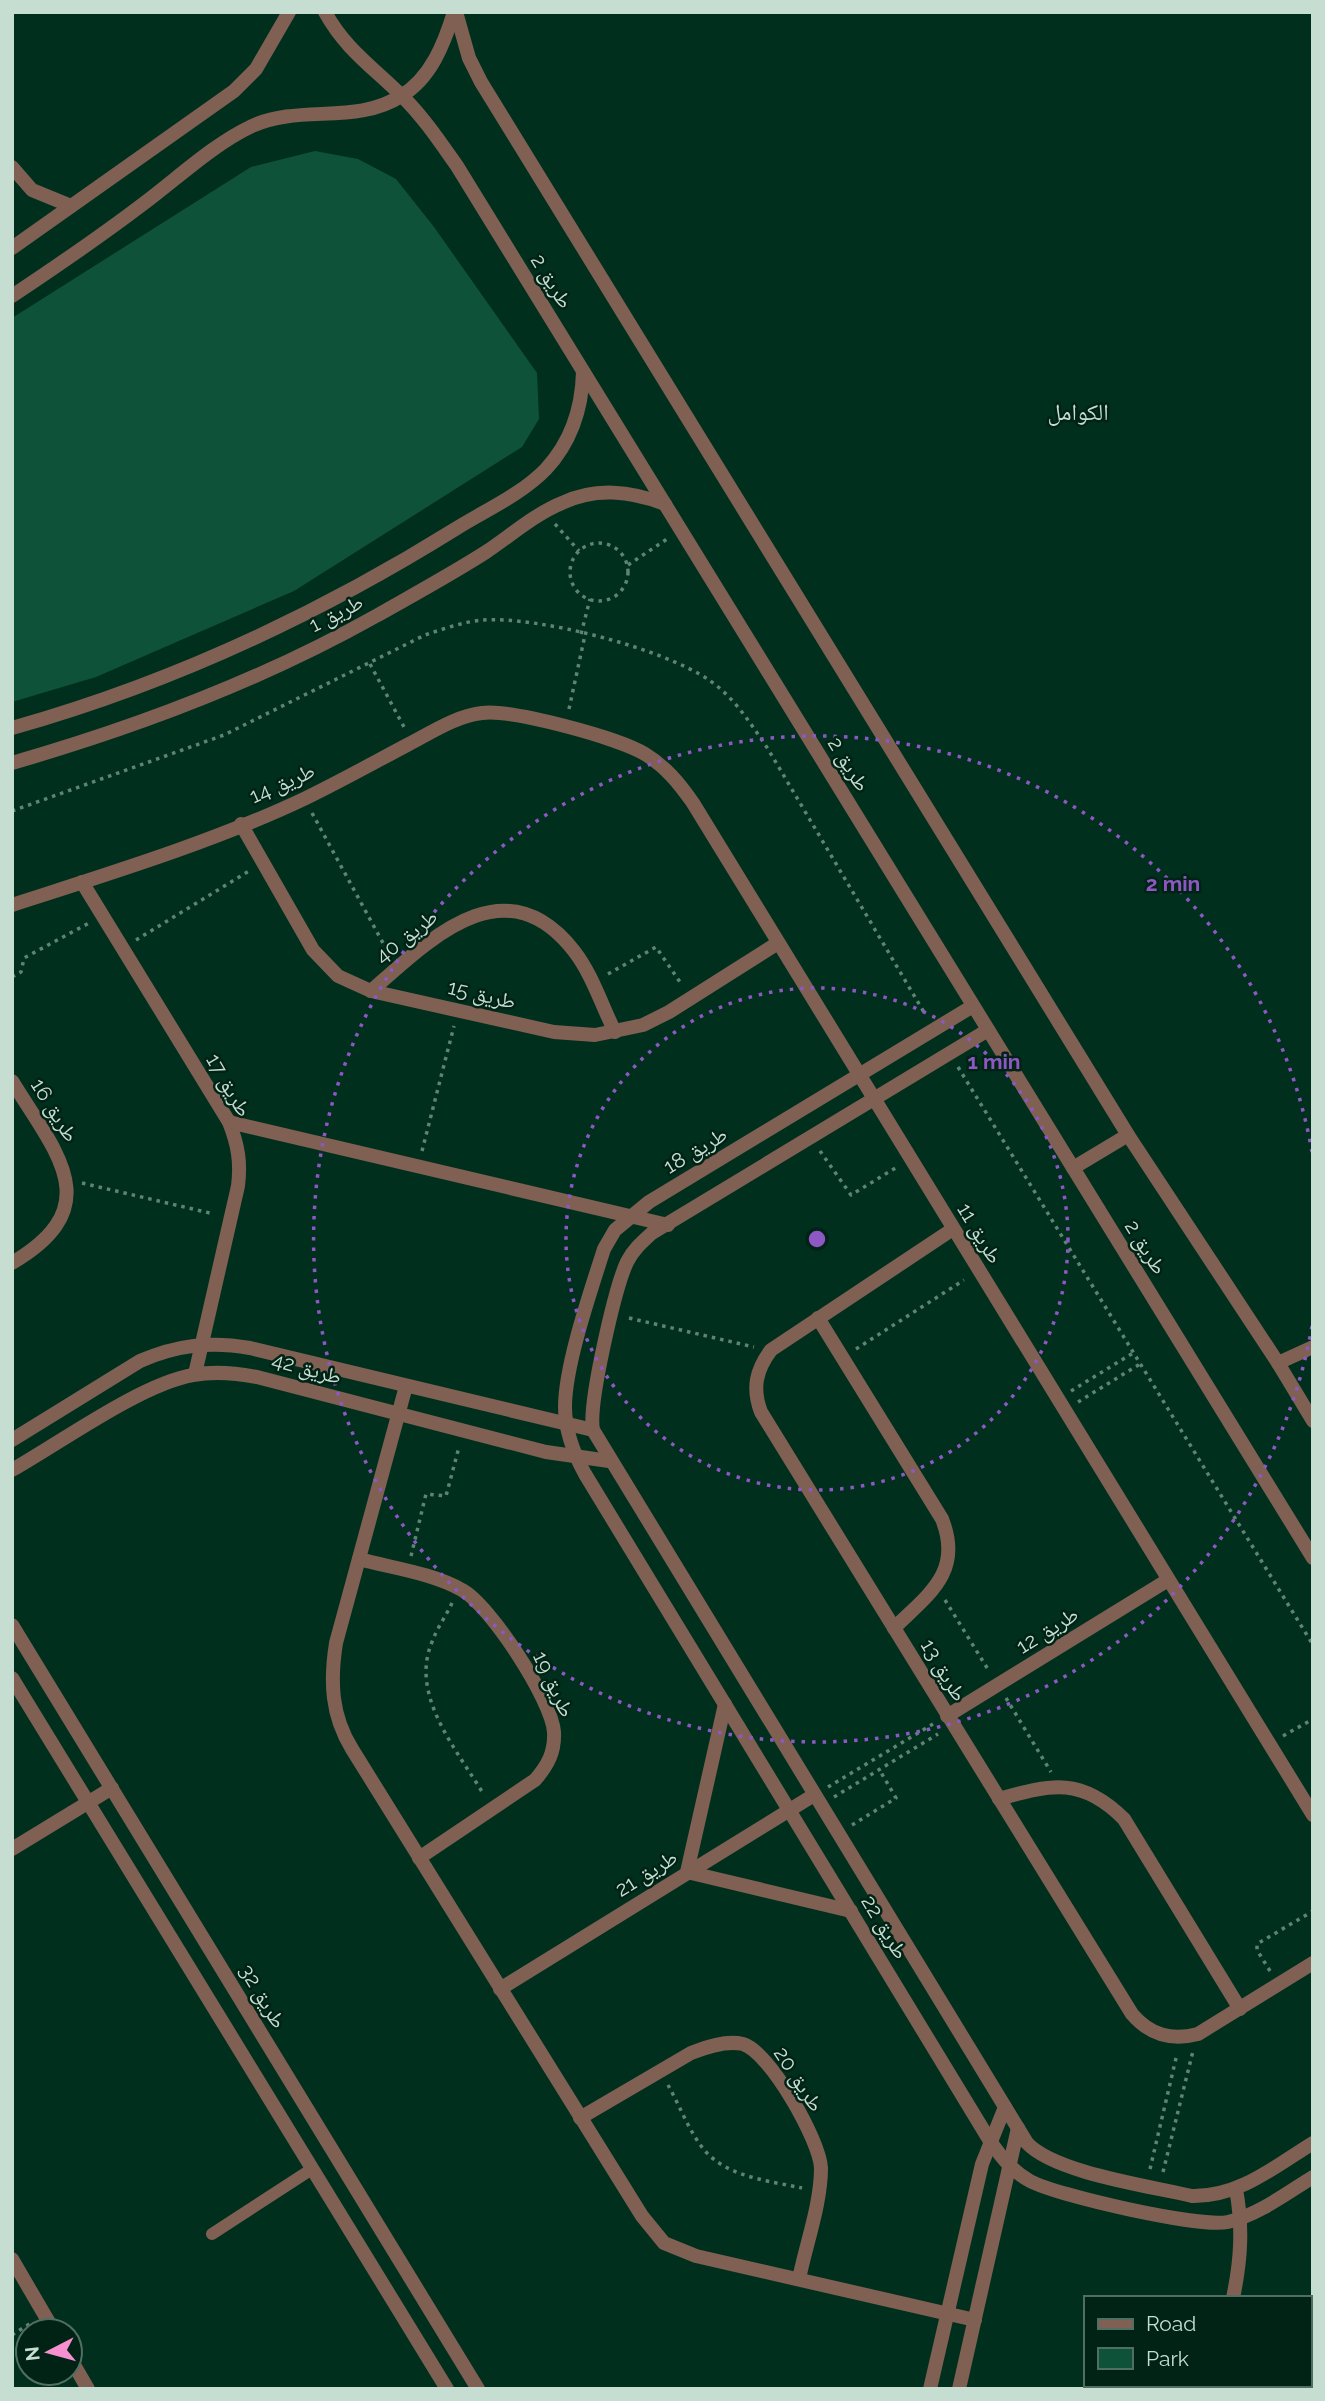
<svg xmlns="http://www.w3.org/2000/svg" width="1325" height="2401" font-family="Raleway,'Noto Naskh Arabic',sans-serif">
  <rect width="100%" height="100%" fill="#002f1e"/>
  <polygon fill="#0f523a" points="315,151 358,159 396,179 434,227 537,373 539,419 522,447 294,591 96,677 12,702 12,318 251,167"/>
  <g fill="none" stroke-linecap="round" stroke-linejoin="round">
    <g stroke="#5f8374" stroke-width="3.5" stroke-dasharray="3.5 5" stroke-linecap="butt">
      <polyline points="555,524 579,551"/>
      <circle cx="599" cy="572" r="29"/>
      <polyline points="628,565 667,539"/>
      <polyline points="581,634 590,599"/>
      <polyline points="370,664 404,727"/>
      <polyline points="569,709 585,635"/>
      <path d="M12 811 224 735 425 635C443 629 463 622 482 620 538 616 662 648 709 680 734 697 751 724 768 749L925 1014"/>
      <polyline points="312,813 389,954"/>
      <polyline points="136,940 249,871"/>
      <polyline points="608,974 656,947 682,985"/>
      <polyline points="12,977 21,972 24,958 89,923"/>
      <polyline points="958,1067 1313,1645"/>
      <polyline points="422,1151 454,1026"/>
      <polyline points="820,1151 851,1195 897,1167"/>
      <polyline points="82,1183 214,1214"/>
      <polyline points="629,1318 754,1347"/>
      <polyline points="856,1349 964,1280"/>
      <polyline points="1071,1391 1133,1353"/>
      <polyline points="1078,1402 1140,1364"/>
      <polyline points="411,1556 426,1494 446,1496 459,1447"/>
      <polyline points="945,1600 989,1671"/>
      <path d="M452 1603C446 1616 437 1628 432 1642 409 1696 458 1751 484 1795"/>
      <polyline points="1006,1698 1051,1772"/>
      <polyline points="1283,1736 1313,1719"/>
      <polyline points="828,1787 933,1724"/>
      <polyline points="834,1797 938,1734"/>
      <polyline points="852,1825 896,1798 879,1769"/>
      <polyline points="1270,1971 1257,1950 1257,1944 1313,1911"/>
      <path d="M668 2085C680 2106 690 2134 706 2152 729 2177 769 2181 802 2188"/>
      <polyline points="1150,2169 1177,2054"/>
      <polyline points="1163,2172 1193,2051"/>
      <polyline points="12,2335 31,2323"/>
    </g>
    <polyline stroke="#7f6052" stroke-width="12" points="212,2234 312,2169"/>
    <g stroke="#7f6052" stroke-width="14">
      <path d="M325 12C345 49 374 68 403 97 424 118 440 142 457 166L1313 1558"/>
      <polyline points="456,12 469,58 481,82 1128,1135 1278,1363 1313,1421"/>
      <polyline points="12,167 32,190 71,206"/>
      <polyline points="12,248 234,91 256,69 289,12"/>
      <path d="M12 296C57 266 101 236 143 204 178 178 212 145 252 126 300 104 356 125 401 96 431 78 444 44 454 12"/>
      <path d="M12 728C169 684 319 614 457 528 486 510 522 494 546 469 571 442 582 409 583 372"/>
      <path d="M12 763C137 727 262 680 376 616 413 595 450 575 486 552 510 536 535 514 562 503 596 487 630 491 665 504"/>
      <polyline points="241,824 313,950 338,976 371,991 554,1032 595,1035 643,1025 669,1012 778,943"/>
      <path d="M82 882 229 1122C238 1145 241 1162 238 1186L195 1374"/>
      <path d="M12 905C108 874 216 841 306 798 341 781 375 762 409 744 432 732 456 716 482 713 512 709 619 738 645 754 666 767 679 783 693 803L1313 1815"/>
      <path d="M371 991C430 939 505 863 574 951 592 974 602 1006 615 1032"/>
      <path d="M973 1006 649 1202 615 1230 604 1249C591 1290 565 1365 565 1407 565 1430 574 1454 585 1474L990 2141C1002 2158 1012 2171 1030 2181 1058 2196 1200 2228 1228 2222 1258 2215 1287 2193 1313 2177"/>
      <path d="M988 1030 652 1233C642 1242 633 1250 627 1262 615 1288 588 1404 593 1430L1027 2143C1055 2173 1150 2186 1192 2196 1239 2197 1274 2167 1313 2143"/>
      <path d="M12 1081C56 1153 109 1206 12 1263"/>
      <polyline points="229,1122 668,1225"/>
      <polyline points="1073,1168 1128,1135"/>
      <path d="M953 1229 771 1350C756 1370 752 1388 761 1412L1132 2014C1150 2035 1171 2041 1198 2034L1313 1963"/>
      <path d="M818 1318 942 1519C963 1572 929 1594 894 1628"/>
      <polyline points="1278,1363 1313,1347"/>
      <path d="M406 1386 336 1643C330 1681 331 1715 352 1749L642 2216 664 2243 696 2256 975 2320"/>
      <path d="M12 1440 140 1361C177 1345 210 1341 250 1348L593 1430"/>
      <path d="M12 1470C60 1443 141 1384 193 1375 214 1371 236 1373 257 1377L546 1452 609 1461"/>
      <path d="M359 1559C392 1568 432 1573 462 1590 490 1605 552 1700 554 1732 555 1752 548 1765 535 1780L419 1858"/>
      <polyline points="12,1625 478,2389"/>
      <polyline points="12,1678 447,2389"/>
      <polyline points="725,1704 687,1872 851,1911"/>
      <polyline points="947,1716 1168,1580"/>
      <path d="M999 1799C1052 1784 1082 1777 1124 1819L1240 2009"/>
      <polyline points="12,1849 112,1788"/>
      <polyline points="500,1989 814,1795"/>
      <path d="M580 2118 691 2053C706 2047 726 2040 743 2044 770 2052 820 2141 821 2168 821 2204 806 2244 799 2279"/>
      <polyline points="12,2259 54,2331"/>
      <path d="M1233 2298C1241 2260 1243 2227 1236 2189"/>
      <polyline points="70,2358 88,2389"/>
      <polyline points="930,2389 982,2164 1005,2107"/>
      <polyline points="959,2389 1018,2128"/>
      <polyline points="1213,2389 1214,2385"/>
    </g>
  </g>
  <g fill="none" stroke="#8e58c4" stroke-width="3.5" stroke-dasharray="3.5 7">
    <circle cx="817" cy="1239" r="251"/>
    <path d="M1312 1326A503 503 0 1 1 1312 1152"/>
  </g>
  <g text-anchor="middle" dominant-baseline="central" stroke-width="5" stroke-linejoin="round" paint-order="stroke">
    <g font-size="21" fill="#c6ded2" stroke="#012316">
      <text transform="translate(552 281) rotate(58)">طريق 2</text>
      <text transform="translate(336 613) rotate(-27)">طريق 1</text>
      <text transform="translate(849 764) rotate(58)">طريق 2</text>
      <text transform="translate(282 783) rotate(-24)">طريق 14</text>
      <text transform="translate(406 936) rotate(-38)">طريق 40</text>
      <text transform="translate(482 994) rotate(13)">طريق 15</text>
      <text transform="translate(229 1085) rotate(60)">طريق 17</text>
      <text transform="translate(55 1110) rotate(58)">طريق 16</text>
      <text transform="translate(695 1150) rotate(-31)">طريق 18</text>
      <text transform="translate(980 1233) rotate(59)">طريق 11</text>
      <text transform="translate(1146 1247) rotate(58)">طريق 2</text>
      <text transform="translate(307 1368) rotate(15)">طريق 42</text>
      <text transform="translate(1047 1630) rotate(-32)">طريق 12</text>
      <text transform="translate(944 1670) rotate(59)">طريق 13</text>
      <text transform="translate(554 1684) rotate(65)">طريق 19</text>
      <text transform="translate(646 1873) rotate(-32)">طريق 21</text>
      <text transform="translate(885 1927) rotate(59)">طريق 22</text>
      <text transform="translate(263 1996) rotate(59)">طريق 32</text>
      <text transform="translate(799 2079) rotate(57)">طريق 20</text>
    </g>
    <g font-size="23" fill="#c6ded2" stroke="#012316">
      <text x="1078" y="411">الكوامل</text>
    </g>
  </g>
  <circle cx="817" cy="1239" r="10" fill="#8e58c4" stroke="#012316" stroke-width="3.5"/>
  <g font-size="21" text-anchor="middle" font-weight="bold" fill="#8e58c4" stroke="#012316" stroke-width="5" stroke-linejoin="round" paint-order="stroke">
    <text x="1173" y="891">2 min</text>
    <text x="994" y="1069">1 min</text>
  </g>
  <rect width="1325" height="2401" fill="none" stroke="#c6ded2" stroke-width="28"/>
  <rect x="1084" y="2296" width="228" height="91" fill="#012316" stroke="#506e61" stroke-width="2"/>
  <rect x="1098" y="2319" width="35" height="10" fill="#7f6052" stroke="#506e61" stroke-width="2"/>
  <text x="1146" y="2331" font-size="21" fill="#c6ded2">Road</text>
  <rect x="1098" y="2348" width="35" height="21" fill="#0f523a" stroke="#506e61" stroke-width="2"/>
  <text x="1146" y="2366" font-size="21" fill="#c6ded2">Park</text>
  <g transform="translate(49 2352) rotate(264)"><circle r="33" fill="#012316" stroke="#506e61" stroke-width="2"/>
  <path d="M0-5L12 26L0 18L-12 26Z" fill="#f790ce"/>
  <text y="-10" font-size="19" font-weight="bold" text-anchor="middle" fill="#c6ded2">N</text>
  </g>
</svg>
